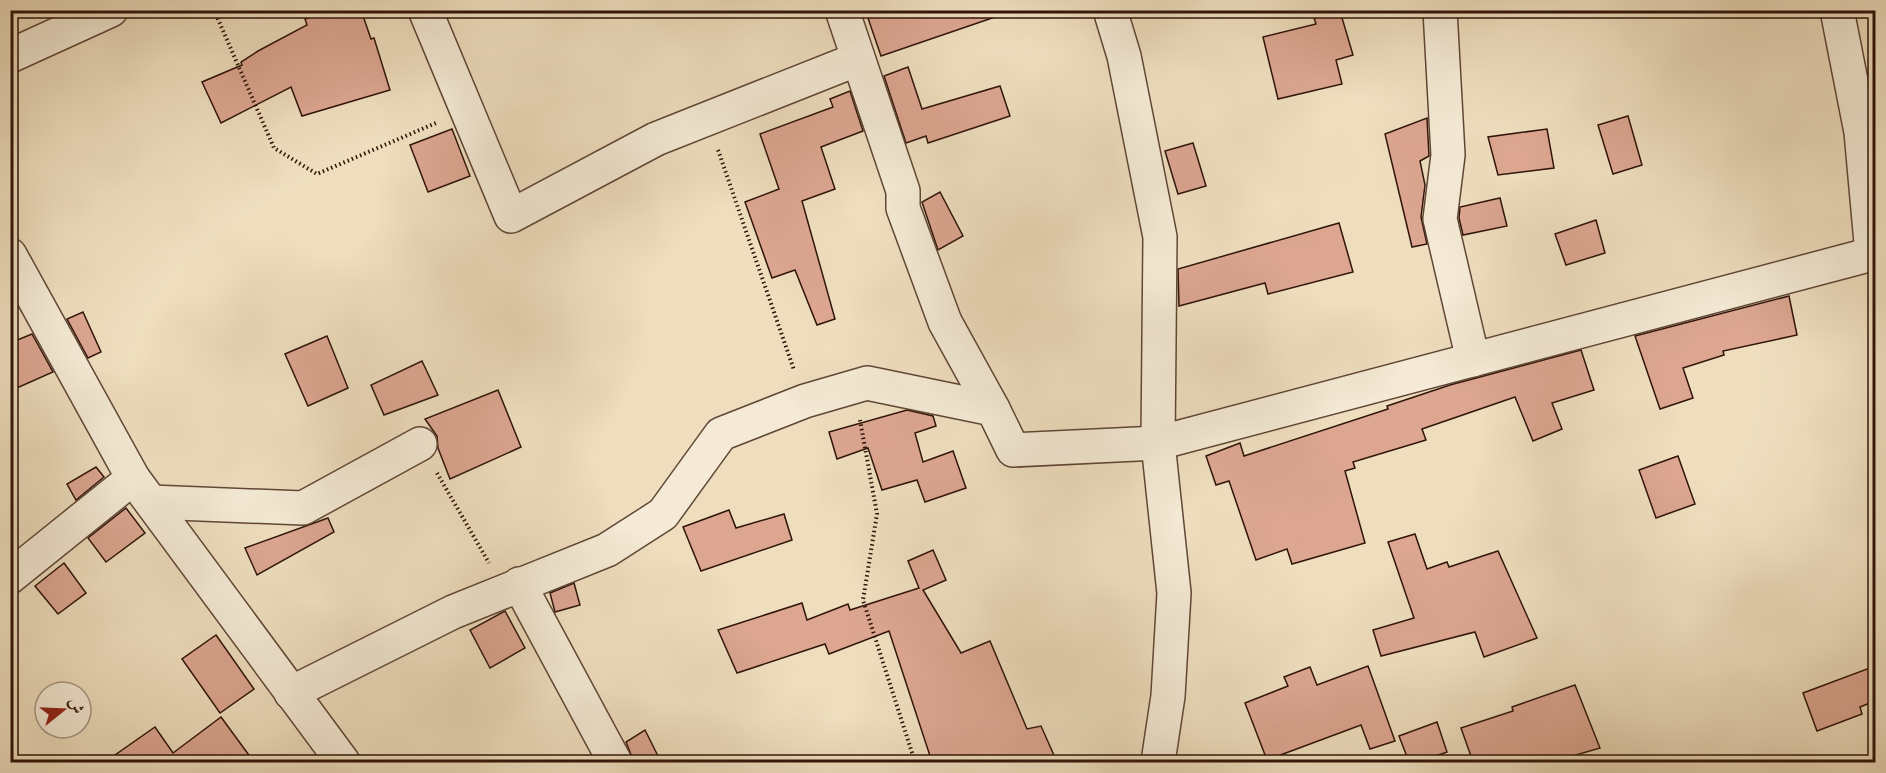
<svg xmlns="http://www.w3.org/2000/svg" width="1886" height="773" font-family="'IM FELL Great Primer',Amiri,serif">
  <rect width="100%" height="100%" fill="#eedebe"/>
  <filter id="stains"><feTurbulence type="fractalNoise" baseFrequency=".00333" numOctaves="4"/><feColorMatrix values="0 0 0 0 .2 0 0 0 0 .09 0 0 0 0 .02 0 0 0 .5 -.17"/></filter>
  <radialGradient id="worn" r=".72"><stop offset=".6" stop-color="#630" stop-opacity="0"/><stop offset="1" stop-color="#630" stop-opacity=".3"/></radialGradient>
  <g fill="#dca691" stroke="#301409" stroke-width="1.5">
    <polygon points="333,10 361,10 371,39 374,38 390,90 302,116 291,87 221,123 202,82 242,65 241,62 258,51 307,25 305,19"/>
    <polygon points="892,10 1000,10 1001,15 881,56 868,18"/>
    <polygon points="1340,11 1353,55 1336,60 1342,84 1278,99 1263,37 1316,24 1314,18"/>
    <polygon points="908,67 922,109 1000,86 1010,116 928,143 926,136 906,143 884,76"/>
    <polygon points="850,91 863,131 821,147 835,189 802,201 835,319 817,325 795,270 772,278 745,202 779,189 760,134 833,107 830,99"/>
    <polygon points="1628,116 1642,165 1613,174 1598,125"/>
    <polygon points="1427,118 1429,156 1420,161 1425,185 1421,217 1427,244 1412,247 1385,134"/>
    <polygon points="452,129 470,176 428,192 410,145"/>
    <polygon points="1547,129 1554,168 1498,175 1488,137"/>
    <polygon points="1193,143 1206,186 1178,194 1165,151"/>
    <polygon points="940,192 963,236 938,250 922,202"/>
    <polygon points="1500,198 1507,226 1463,235 1459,218 1460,207"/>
    <polygon points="1596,220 1605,253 1566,265 1555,234"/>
    <polygon points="1339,223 1353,272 1268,294 1265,283 1179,306 1178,269"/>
    <polygon points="1789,296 1797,335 1723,351 1724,355 1683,368 1693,398 1660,409 1635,336"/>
    <polygon points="83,312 101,352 88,358 67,319"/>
    <polygon points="32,334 53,372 10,391 10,343"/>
    <polygon points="327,336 348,388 308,406 285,354"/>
    <polygon points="1581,350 1594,390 1552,403 1562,429 1533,441 1515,397 1422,429 1426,440 1353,462 1355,468 1345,471 1365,543 1292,564 1287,549 1256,560 1229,481 1216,485 1206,456 1240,443 1244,456 1388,409 1387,406 1450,385"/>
    <polygon points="422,361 438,395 384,415 371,385"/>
    <polygon points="498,390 521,447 450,479 438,448 437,436 425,419"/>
    <polygon points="907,410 933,416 936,426 915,433 923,462 953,451 966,488 925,502 917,480 882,490 868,448 837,459 829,432"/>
    <polygon points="1678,456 1695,504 1656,518 1639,470"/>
    <polygon points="96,467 104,477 76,500 67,484"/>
    <polygon points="126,508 145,533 106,562 88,538"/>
    <polygon points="729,510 736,528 784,514 792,540 701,571 683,527"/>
    <polygon points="328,518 334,532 257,575 245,548"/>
    <polygon points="1415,534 1427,569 1447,562 1449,567 1498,551 1537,638 1484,657 1475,632 1381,656 1373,630 1414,618 1388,542"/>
    <polygon points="933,550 946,580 923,590 961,653 990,641 1027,729 1041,726 1057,762 932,762 889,631 829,654 825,644 737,673 718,630 802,603 807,620 848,604 850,610 919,588 908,561"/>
    <polygon points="64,563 86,593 58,614 35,586"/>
    <polygon points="574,583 580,605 555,612 550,593"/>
    <polygon points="505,611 525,648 490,668 470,630"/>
    <polygon points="216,635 254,689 220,713 182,659"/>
    <polygon points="1368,666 1395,741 1370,749 1361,725 1267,760 1245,703 1288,686 1284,677 1310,667 1317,685"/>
    <polygon points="1875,666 1875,701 1860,707 1862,714 1817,731 1803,693"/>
    <polygon points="1575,685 1600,748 1552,762 1473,762 1461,728 1513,711 1512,707"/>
    <polygon points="221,717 254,762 105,762 155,727 173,753"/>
    <polygon points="1437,722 1447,752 1419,762 1409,762 1399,736"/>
    <polygon points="645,730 661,762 634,762 626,742"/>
  </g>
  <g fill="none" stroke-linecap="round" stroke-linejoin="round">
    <defs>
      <g id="minor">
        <polyline points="425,10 511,216 656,139 858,59"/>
        <polyline points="842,10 903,191 903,208 945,322 993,409"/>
        <polyline points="1110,10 1124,56 1160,237 1158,443 1174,593 1168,696 1158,762"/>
        <polyline points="1440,10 1448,155 1440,219 1473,360"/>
        <polyline points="10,56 111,10"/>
        <polyline points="10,255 133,478 343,762"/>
        <polyline points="151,502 303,508 420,444"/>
        <polyline points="10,577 133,478"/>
        <polyline points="519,584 615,762"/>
        <polyline points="291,693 453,612 607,550 663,514 721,434 805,401 867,383 993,409 1013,450 1158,443 1872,254 1861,132 1837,10"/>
      </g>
    </defs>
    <use href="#minor" stroke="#604636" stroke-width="36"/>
    <g stroke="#301409" stroke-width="4" stroke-dasharray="1.5 3" stroke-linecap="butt">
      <polyline points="214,10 274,148 317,174 436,123"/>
      <polyline points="718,150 794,370"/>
      <polyline points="860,420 877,514 863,600 915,762"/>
      <polyline points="437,473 489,563"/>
    </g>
    <use href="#minor" stroke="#f4ead5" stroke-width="33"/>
  </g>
  <rect width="1886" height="773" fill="none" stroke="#eedebe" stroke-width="36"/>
  <rect x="12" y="12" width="1862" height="749" fill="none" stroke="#301409" stroke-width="3"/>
  <rect x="18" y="18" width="1850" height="737" fill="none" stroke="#301409" stroke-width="1.5"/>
  <g transform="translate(63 710) rotate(72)"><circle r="28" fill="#f4ead5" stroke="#a69483" stroke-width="1.5"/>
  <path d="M0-4.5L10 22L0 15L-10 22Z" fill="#8f2418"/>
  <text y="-9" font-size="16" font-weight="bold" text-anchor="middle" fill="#301409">ش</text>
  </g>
  <rect width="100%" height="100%" filter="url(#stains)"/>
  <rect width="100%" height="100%" fill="url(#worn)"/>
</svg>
